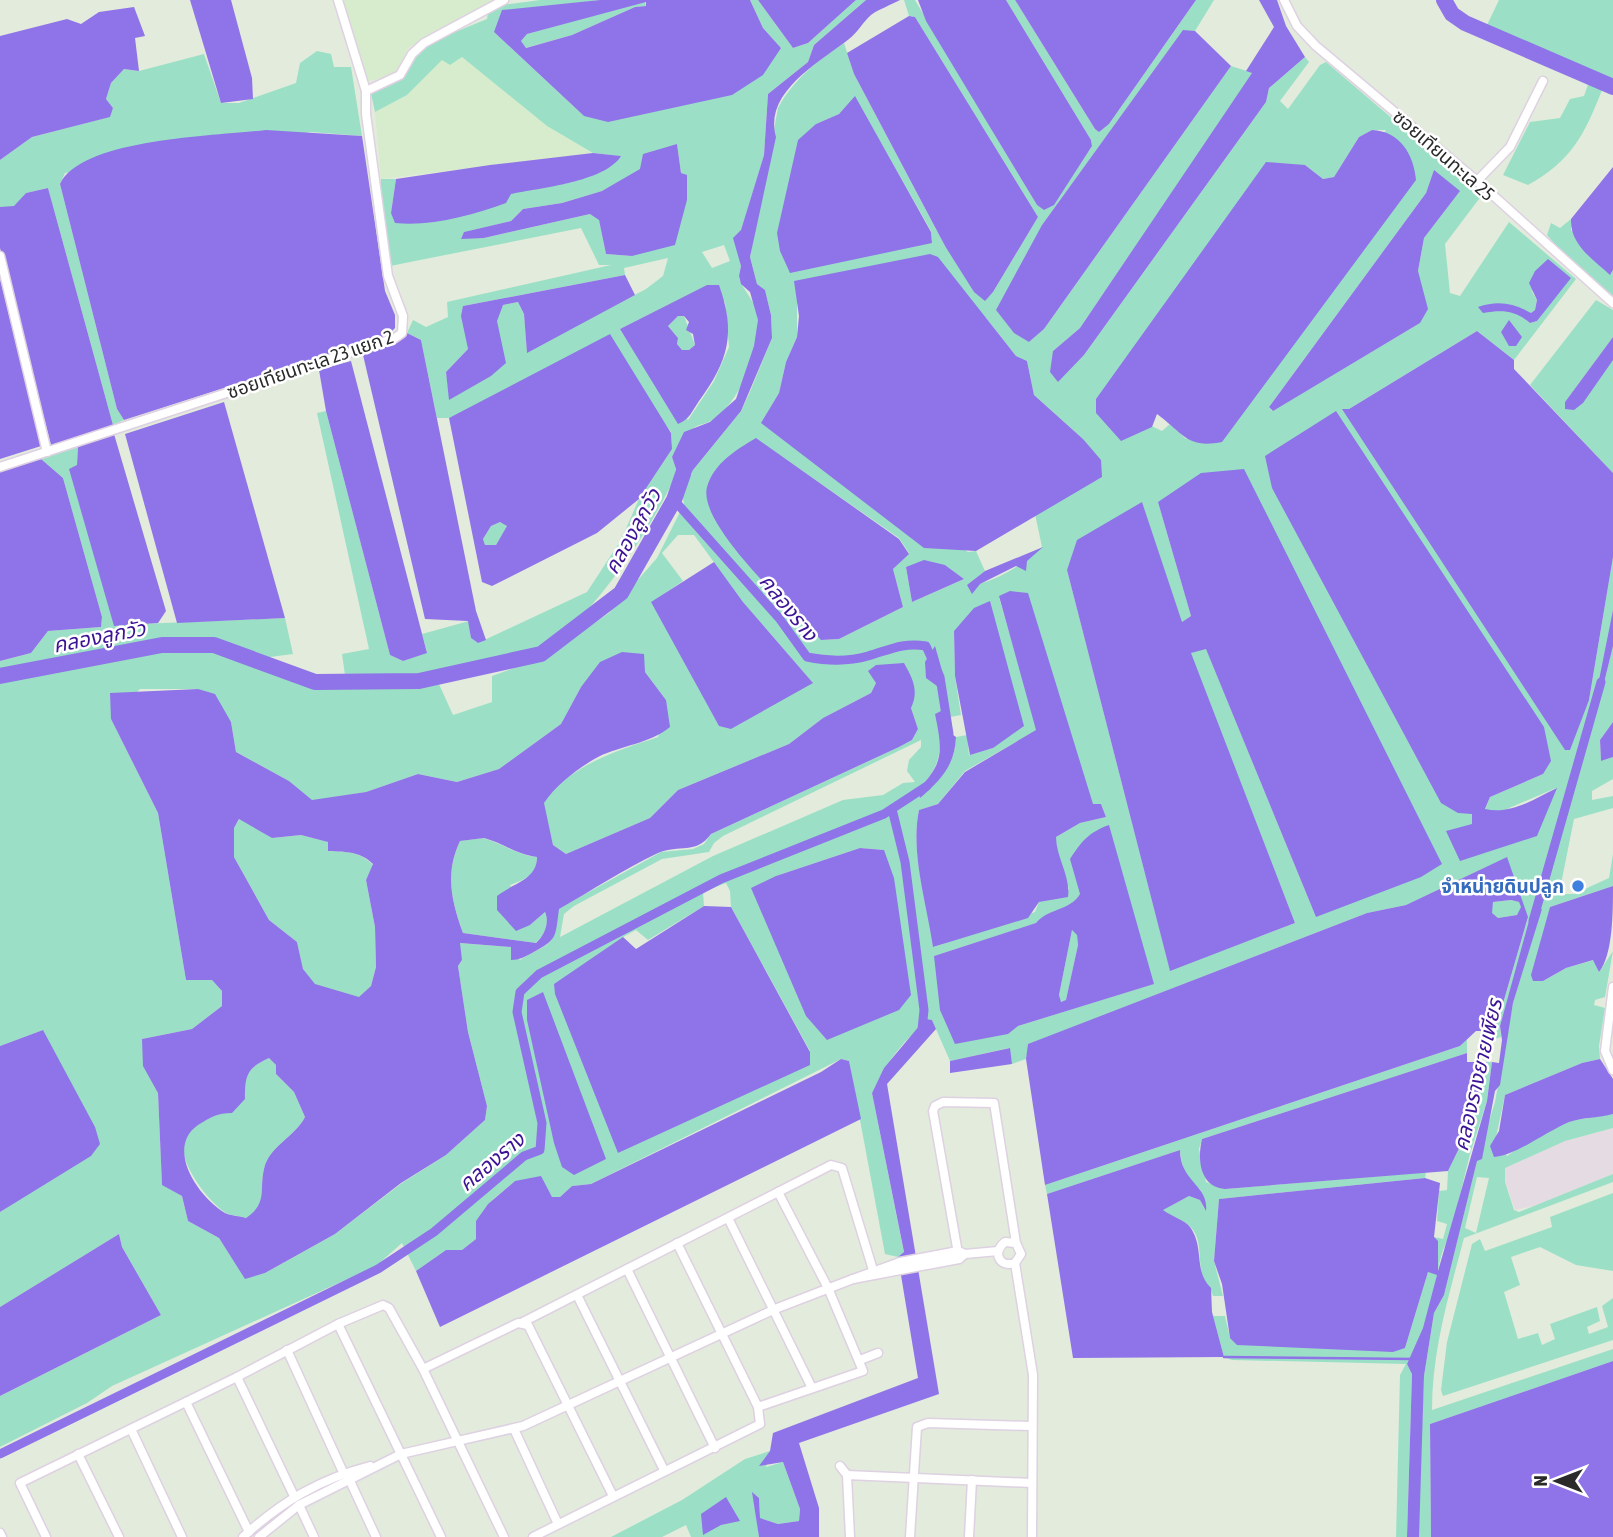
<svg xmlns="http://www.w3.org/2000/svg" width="1613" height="1537" font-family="'Asap Condensed','Noto Sans Thai',sans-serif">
  <rect width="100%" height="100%" fill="#e3ebdc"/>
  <polygon fill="#e4dce2" points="1613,1128 1613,1174 1537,1205 1515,1210 1505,1182 1505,1167 1565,1141"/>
  <g fill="#d7eccc">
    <polygon points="343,0 492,0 408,48 394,76 368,81"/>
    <polygon points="462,57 547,126 593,153 381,179 375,112 407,95 442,59"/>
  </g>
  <g fill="#9be0c6" fill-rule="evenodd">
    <path d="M540 0H600L553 6 494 32 584 116 781 48 763 28 750 0H758L793 48 808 43 856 0H866L814 45 808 62 768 94 764 155 737 244 741 266 739 277C743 292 758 302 758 320 759 354 740 403 711 421 706 424 700 424 695 427 686 434 678 447 672 457L677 472C656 521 586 633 534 651 503 662 466 665 434 673L453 715 492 702V676L545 657 609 613 657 558 684 504 682 492 693 470 741 411 749 394 772 338 771 315 765 290 757 284 750 257 778 108C794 79 817 61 844 43L854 74 945 246 985 300 993 292 1038 217 915 17 909 16 904 0H915L1037 205 1044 209 1054 204 1092 146 1091 140 1006 0H1015L1095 129 1099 131 1109 124 1196 0H1214L1195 31H1183L1042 225 1029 342 1044 329 1231 66 1253 73 1080 328 1053 351 1058 381 1084 355 1266 102 1269 88 1305 57 1309 62 1280 101 1288 109 1320 65 1326 62 1482 195 1445 244 1450 293 1460 296 1509 222 1576 279 1514 360 1477 331 1349 409H1343L1589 700 1613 557V610L1602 691 1613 646V722L1600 740 1601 761 1613 757V779L1592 791V800L1613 796V808L1574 819 1560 889 1563 894H1574L1609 878 1613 854V886L1550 907 1543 981 1566 968 1594 960 1599 972 1613 951 1605 997 1595 1000 1594 1005 1605 1008 1599 1046 1600 1059 1582 1063 1505 1095 1495 1142 1507 1156 1526 1142 1570 1121 1613 1114V1128L1565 1141 1505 1168V1182L1514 1210 1519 1212 1613 1174V1182L1464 1238C1449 1295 1432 1350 1432 1410L1613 1349V1361L1430 1424 1431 1537H1419L1418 1519 1424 1376 1434 1313 1444 1295 1477 1160 1495 1102 1513 1003 1541 910 1532 921 1500 1026 1501 1037 1495 1039V1031L1528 918 1506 858 1406 905 1367 913 1029 1044 1026 1059 1012 1064 1009 1048 950 1061 932 1020C905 1035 885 1065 872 1093L904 1253 898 1257 885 1254 849 1061 841 1059 591 1184 572 1186 560 1197H552L542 1182 515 1181C493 1200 476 1208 476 1239L462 1250H446L416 1271 402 1243 376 1266 112 1386 87 1403 0 1447V1396L161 1315 122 1247 119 1234 0 1307V1212L36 1188 43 1030 0 1046V661L31 653 48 631 101 627 102 617 63 478 41 459 78 447 77 465 114 625 285 618 293 654 270 657 284 679 347 689 342 654 369 649 317 413 326 411 390 655 403 661 427 652 422 634 469 621 471 638 478 643 587 592 621 540 639 499 672 449 671 432 651 404 473 408 449 418H437L421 340 407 333 413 320 426 327 448 317 447 302 611 265H599L581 228 390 266 380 193 381 179H396L391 213 573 182 620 156 593 153 547 126 462 57 450 65 442 60 407 95 375 112 371 94 406 75 417 53 443 37 487 19 488 13 502 5ZM855 97 931 231 932 243 816 124 839 114ZM1372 130H1386L1186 439 1170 424 1162 431 1096 399 1305 165 1323 179 1334 177 1359 137ZM677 144 681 173 687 176V200L632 256 606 254 599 219 590 214 484 238H461L465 232 511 221 523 209 562 203 602 191 627 179ZM1434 171 1459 192 1424 238 1418 271 1420 323 1272 411 1269 407 1426 193ZM724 245 730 261 712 268 702 252ZM668 258 663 276 646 289 527 352 524 314 518 302 503 305 450 400 446 372 468 349 463 306 625 275 624 268ZM708 285 725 302 729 347 714 381 688 420 647 371 620 329ZM797 288 986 318 1016 356 1027 361 1034 395 1083 439 1102 477 1035 514 1042 547C1023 564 994 584 968 585L985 571 976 551 968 552 762 422 779 393 786 362 797 337ZM1531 290 1549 305 1537 321 1530 323 1519 314 1504 310 1531 313 1535 310 1537 300ZM755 438 899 538 909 553 893 569 903 607 839 639 822 640 798 616ZM1158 502 1316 917 1206 648 1190 653 1295 923 1170 970 1067 570 1142 503 1181 623 1191 616ZM678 535H694L743 602 812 682 731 729 652 602 683 581 662 553ZM945 565 964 579 912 602 906 567ZM999 597 1093 805 1101 804 1106 817 1080 823 1056 837V848L1069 889 1039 902 1035 912 934 947C927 904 910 852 919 810L938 804 965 771 1037 730ZM990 601 993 748 969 755 967 735 956 737C955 765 941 779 920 797L918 789C946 762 939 747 941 711L950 717 961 715 955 676 954 631ZM645 672 666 700 658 737C616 751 570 765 543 803L553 845 566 854 650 818 678 790 789 744 823 718 871 693 876 683 911 708 918 729 912 740 899 747 711 834 704 844 693 849 661 852 558 909C555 949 551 941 520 960L511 947 459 943 462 960 458 966 468 1032 487 1106 485 1120 446 1155 402 1183 335 1234 265 1273 245 1278 219 1238 188 1221 182 1196 162 1184 158 1093 142 1039 192 1029 222 1006V991L212 980H186L158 813 111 719 140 689H198L231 722 236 752 289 781 312 801 366 792 418 774 457 782 499 769 561 724 581 687ZM1544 727 1543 774 1490 797 1485 810 1500 812 1556 788 1537 835 1472 824V813ZM921 740V747L909 760 907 771 915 782 903 783 883 795 843 800 713 856 560 937 564 914 574 906 662 859 709 852 714 843 723 836ZM860 848 884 850 776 876ZM726 883 730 891 731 907 810 1051 618 1153 623 937 636 930 648 940 704 906 703 892ZM1080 895 1153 984 1018 1026 934 956 1037 923C1048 908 1070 911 1080 895ZM1477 1177 1489 1178 1476 1233 1465 1228Z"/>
    <path d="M1499 0H1613V87L1602 90C1584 136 1571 161 1528 185L1503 175 1530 122 1560 118 1570 99 1584 96 1592 73 1486 27Z"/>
    <polygon points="645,1 646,6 635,7 572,35 525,48 521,41 527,34"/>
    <polygon points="317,51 331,54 334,67 351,67 362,136 311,132 65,173 60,184 117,409 124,420 113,425 48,188 26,193 14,207 0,207 0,160 32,137 109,117 113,108 106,99 111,83 124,69 139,71 204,54 221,103 239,103 296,83 300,63"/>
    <polygon points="1571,219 1571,230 1611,274 1613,270 1613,298 1564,255 1547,235 1551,223 1560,228"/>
    <polygon points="1596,300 1613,310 1613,337 1565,402 1565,408 1613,360 1613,473 1530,385"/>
    <polygon points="678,316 684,316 695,345 689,350 682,350 677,344 678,338 668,326"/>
    <polygon points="500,522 508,525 496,545 485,545 483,539 491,526"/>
    <path d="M240 818 272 838 301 835 329 842V851C346 852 360 851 373 865L366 880 375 927 376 967 371 986 359 998 315 985 303 969 297 942 269 920 234 857V828Z"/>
    <path d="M483 838C504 844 516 855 537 857 537 875 526 879 510 885L530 925 545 912C550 923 545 936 535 943L463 933C451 899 445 874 460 841Z"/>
    <polygon points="1511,900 1519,902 1522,907 1517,915 1498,918 1491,913 1493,902"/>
    <polygon points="1072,930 1077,935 1078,945 1066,1001 1060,1002 1059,995"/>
    <path d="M1467 1039V1053L1202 1139 1199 1149 1206 1182 1225 1189 1426 1172 1425 1178 1219 1199 1214 1261 1223 1296H1213C1211 1288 1205 1284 1203 1277 1197 1259 1204 1236 1187 1224 1180 1218 1170 1216 1162 1210L1189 1196 1200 1200 1205 1210 1200 1189C1187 1182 1181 1166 1180 1150L1047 1194 1045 1185 1460 1046Z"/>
    <path d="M269 1058 276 1065V1074L294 1092 305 1117C295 1137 269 1146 264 1169 259 1190 268 1203 247 1218 240 1216 231 1216 226 1213 209 1203 177 1161 184 1141 191 1120 227 1108 245 1099 245 1075 247 1068 269 1058Z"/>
    <path d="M1487 1062H1492L1487 1101 1470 1154 1450 1236C1439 1253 1438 1274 1434 1293 1429 1317 1420 1343 1407 1364L1412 1373 1407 1537H1396L1400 1375 1406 1364 1232 1360 1224 1357 1213 1316H1225L1230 1338 1405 1348 1428 1272 1436 1274 1434 1237 1443 1239 1447 1224 1437 1221 1439 1191 1447 1190 1448 1171 1469 1128Z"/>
    <polygon points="1613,1193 1613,1271 1576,1265 1540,1247 1511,1257 1520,1285 1504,1292 1518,1339 1538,1333 1542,1345 1555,1339 1550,1324 1597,1307 1600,1321 1587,1327 1589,1334 1608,1327 1602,1306 1613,1298 1613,1340 1443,1396 1441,1390 1447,1342 1472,1244 1480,1239 1485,1251 1552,1227 1550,1217"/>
    <polygon points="770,1451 766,1467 783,1462 800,1509 799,1521 778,1524 760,1518 759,1498 753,1493 759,1537 691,1537 686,1525 662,1537 611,1537 682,1500 745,1459"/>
  </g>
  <g fill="#8f73e9" fill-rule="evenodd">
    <polygon points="190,0 231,0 252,78 253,99 221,103"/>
    <path d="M600 0H750L763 28 781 48 763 75 732 95 608 122 584 116 494 32 502 10ZM646 2V6L635 7 572 35 526 48 521 41 527 34Z"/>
    <polygon points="758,0 856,0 808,43 793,48"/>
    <path d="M866 0H900C891 5 879 9 871 15 863 22 858 32 849 39 820 62 763 92 776 137L750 257 757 284 765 290 771 315 772 338 741 411 693 470 682 492 676 495 670 488 677 472 672 457 684 432 710 422 736 399 754 346 758 320 750 292 741 284 739 276 741 266 733 238 741 230 764 155 768 94 808 62 814 45Z"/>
    <polygon points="918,0 1006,0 1091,140 1092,146 1054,205 1044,210 1037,205 926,21"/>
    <polygon points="1015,0 1196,0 1109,124 1099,132 1095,129"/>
    <polygon points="1259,0 1277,0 1286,26 1305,57 1269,88 1266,102 1084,355 1058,382 1050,372 1053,351 1080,328 1252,73 1246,71 1274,27"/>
    <polygon points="134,7 145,36 135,38 139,71 124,69 111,83 106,99 113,108 110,117 32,137 0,160 0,36 67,19 81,24 99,12"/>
    <polygon points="909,16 915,17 1038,217 993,292 985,301 974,292 945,246 854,74 847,53"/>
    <polygon points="1183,30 1195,31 1231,66 1044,329 1029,342 1014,333 996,310 1042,225"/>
    <polygon points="855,96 931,232 932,243 790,273 780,251 777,233 798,140 816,124 839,114"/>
    <path d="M266 130 362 136 385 291 395 315V328L387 336 124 420 117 409 60 184C82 138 218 136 266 130Z"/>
    <path d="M1372 130C1400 131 1414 155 1416 180L1222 442C1187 449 1183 433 1157 414L1152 427 1121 441 1096 413V399L1266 162 1305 165 1323 179 1334 177 1359 137Z"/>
    <polygon points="677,144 681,173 687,175 687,200 675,245 632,256 606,254 599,220 590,214 484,238 461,239 464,232 511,221 523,209 562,203 602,191 640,169 643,154"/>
    <path d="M593 153 621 156C605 182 539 188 511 194L506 203C472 215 431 227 395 223L391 213 396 179 490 165Z"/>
    <path d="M1613 167V270L1610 275C1593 259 1570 245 1571 219Z"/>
    <polygon points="1434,170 1460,191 1424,238 1418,271 1428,309 1420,323 1273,411 1269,407 1426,193"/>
    <polygon points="48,188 113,425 51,445 0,248 0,207 14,206 26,193"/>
    <polygon points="930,254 938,257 1016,356 1027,361 1034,395 1083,439 1101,460 1102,477 976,551 924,548 761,423 779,393 786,362 797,337 799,316 794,281"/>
    <path d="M1548 259 1571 278 1537 321 1530 323C1514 310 1503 310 1483 313L1478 307C1498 300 1513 303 1531 313L1535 310 1537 300 1529 283 1535 271Z"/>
    <polygon points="625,275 635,295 527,353 524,314 518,302 503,305 497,321 506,363 491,376 449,400 446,372 468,349 461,316 463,306"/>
    <polygon points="0,278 41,446 0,459"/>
    <path d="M707 285H719C736 333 729 360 699 401 692 411 690 419 678 424L620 329ZM678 316H684L689 322 686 330 693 334 695 345 689 350H682L677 344 678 338 668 326Z"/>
    <polygon points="1509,320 1522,337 1516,346 1509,346 1501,332"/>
    <polygon points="1477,331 1514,360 1514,369 1613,473 1613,557 1589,700 1570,750 1565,750 1342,409 1349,409"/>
    <polygon points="407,333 421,340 476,611 486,640 478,643 471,638 468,621 425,619 363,355"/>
    <path d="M610 334 671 433 672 449 639 499 597 533 492 586 482 582 449 418ZM500 522 507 526 496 545H485L483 539 491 526Z"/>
    <polygon points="1613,337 1613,360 1583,403 1574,410 1565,409 1565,402"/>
    <polygon points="351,361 427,653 403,661 390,655 326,411 319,370"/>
    <polygon points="224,402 285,618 177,623 125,434"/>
    <path d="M1336 411 1544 727 1551 761 1543 774 1490 797 1485 809C1511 815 1534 799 1557 788L1537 836 1460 861 1446 831 1472 824V814L1458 813 1441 803 1272 488 1265 456Z"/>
    <polygon points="114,434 166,611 158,623 114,626 69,469 77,465 78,447"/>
    <path d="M756 438 899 539 909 554 893 569 903 607 839 639 821 640C795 613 697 525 707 487 714 463 736 450 756 438Z"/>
    <polygon points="41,459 63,478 102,617 101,627 48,631 31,653 0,661 0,472"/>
    <polygon points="1244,469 1442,864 1421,877 1316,917 1206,649 1191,653 1295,923 1170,971 1067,570 1077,540 1142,502 1182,622 1191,616 1158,502 1201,473"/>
    <polygon points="1043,547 1027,561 1026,571 1016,566 980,584 972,594 967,585 985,571"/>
    <polygon points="924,560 945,565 964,579 912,602 906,567"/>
    <polygon points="714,562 743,602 813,683 731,729 719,726 651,602"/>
    <path d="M1010 591 1028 593 1093 804H1101L1106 817 1080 823 1056 837C1056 857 1071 877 1068 897L1039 902 1028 918 933 947C927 904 910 853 919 810L938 804 965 772 1036 730 999 596Z"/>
    <polygon points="990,601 1024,726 993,748 970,755 955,676 954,631 974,608"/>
    <polygon points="1613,610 1613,646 1602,691 1596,695"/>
    <polygon points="935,646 943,674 937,686 926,678 925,662"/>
    <path d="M622 652 644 654 645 672 666 700 670 727C649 744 622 745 598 757 578 768 556 785 544 803L553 845 566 854 650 818 678 790 789 744 823 718 871 693 876 683 868 671 876 665 904 663C913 679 919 691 911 708L918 729 912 740 899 747 711 834C696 855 679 844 658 853 624 869 591 891 559 909 555 938 558 939 532 953 524 957 520 960 511 960V947L460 943 462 960 458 966 468 1032 487 1106 485 1120 446 1155 401 1183 335 1234 265 1273 245 1279 219 1238 188 1221 182 1196 162 1185 158 1093 143 1066 142 1039 192 1029 222 1006V991L212 980H186L158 813 111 719 110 693 198 689 215 694 231 722 236 752 289 781 312 800 366 792 418 774 457 782 499 769 561 724 581 687 600 662ZM239 819 272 838 301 835 328 842V851C346 852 360 851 373 864L366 880 375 927 376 967 371 986 359 997 315 984 303 969 297 942 269 920 234 857V828ZM484 838C506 844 514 854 537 857 537 880 513 883 497 896V910L516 931 530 925 545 912C550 923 544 936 536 943L463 933C451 900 445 873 460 841ZM269 1058 276 1065V1074L294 1092 305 1117C295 1137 269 1146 264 1169 259 1190 268 1203 246 1218 240 1216 231 1216 225 1213 198 1197 165 1148 198 1125 211 1117 217 1113 232 1113L245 1099C245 1075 247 1068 269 1058Z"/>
    <path d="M941 711 949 732 956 737C955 765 941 780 920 798L918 789C945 763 942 749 935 714Z"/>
    <polygon points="1613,722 1613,757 1601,761 1600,740"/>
    <path d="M1109 825 1154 984 1018 1026 1008 1034 955 1044 940 1010 934 956 1036 923C1048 908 1070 911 1080 894L1070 859C1081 842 1089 832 1109 825ZM1072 930 1077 935 1078 945 1066 1000 1061 1002 1059 995Z"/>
    <polygon points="860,848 884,850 894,878 911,995 899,1010 827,1040 806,1016 751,888 776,876"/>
    <path d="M1507 857 1528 917 1495 1031H1476L1460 1046 1045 1185 1026 1059 1028 1044 1367 913 1406 905ZM1511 900 1519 902 1521 907 1517 915 1498 918 1492 913 1493 902Z"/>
    <path d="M1613 886C1613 912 1613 955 1599 972L1593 960 1566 968 1543 981H1533L1531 975 1550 907Z"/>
    <polygon points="704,906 731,907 810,1052 810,1065 618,1153 555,994 554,984 623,937 636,949"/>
    <polygon points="1542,909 1513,1003 1500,1085 1495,1091 1482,1159 1477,1161 1444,1295 1434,1313 1424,1376 1419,1537 1407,1537 1412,1374 1407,1364 1423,1328 1437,1275 1428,1272 1405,1348 1393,1352 1237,1345 1230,1338 1222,1284 1214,1261 1219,1199 1425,1178 1440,1183 1434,1237 1438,1241 1438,1271 1487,1101 1492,1062 1499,1063 1502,1040 1500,1026 1529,921 1534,912"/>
    <polygon points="543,992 606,1159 574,1175 562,1167 554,1143 527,1020 527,1000"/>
    <polygon points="925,1019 932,1020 936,1029 887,1084 939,1394 799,1443 819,1508 819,1537 759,1537 752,1492 759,1498 760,1518 778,1524 799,1521 800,1509 783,1462 759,1466 770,1451 773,1433 918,1378 898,1257 904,1252 872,1093 884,1068"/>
    <polygon points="43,1030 95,1127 100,1144 91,1156 0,1212 0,1046"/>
    <polygon points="1010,1048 1012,1064 950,1073 950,1061"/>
    <path d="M1467 1053V1062H1487L1469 1128 1448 1171 1225 1189C1200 1187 1197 1160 1202 1139Z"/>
    <polygon points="841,1059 849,1061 861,1119 440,1327 416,1271 446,1250 462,1250 476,1239 476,1221 488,1204 515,1181 541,1176 552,1197 560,1197 572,1186 591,1184 821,1072"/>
    <path d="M1600 1059 1613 1079V1114C1599 1118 1584 1117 1569 1122 1547 1131 1515 1156 1494 1157L1490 1146 1499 1131 1505 1095 1582 1063Z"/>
    <path d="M1180 1150C1180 1182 1209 1185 1206 1211L1200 1200 1189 1196 1163 1210C1171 1216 1185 1220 1190 1227 1205 1248 1193 1270 1211 1288L1212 1312 1224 1357 1073 1358 1047 1194Z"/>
    <polygon points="119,1234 122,1247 161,1315 0,1396 0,1307"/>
    <polygon points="1613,1361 1613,1537 1431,1537 1430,1424"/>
    <polygon points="726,1497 740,1521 721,1525 703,1535 701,1514"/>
  </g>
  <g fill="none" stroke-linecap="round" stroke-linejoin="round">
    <polyline stroke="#8f73e9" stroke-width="2.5" points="1224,1357 1413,1359"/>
    <g stroke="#8f73e9" stroke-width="9">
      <path d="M674 500 779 618 807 657C827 661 847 662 868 656 889 650 903 642 926 646L940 677 949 734"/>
      <polyline points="892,809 905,862 924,1010 922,1030"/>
      <polyline points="1533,921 1601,682"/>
      <polyline points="0,1454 378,1269 434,1232 524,1156 540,1150 542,1123 517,1012 520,992 539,974 721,879 884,814 927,786"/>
    </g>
    <g stroke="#8f73e9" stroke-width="16">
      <polyline points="1444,0 1452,14 1465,23 1613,87"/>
      <polyline points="0,676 162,645 214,645 315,682 419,681 541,654 621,593 674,500 683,474"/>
    </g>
    <defs>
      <g id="minor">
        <polyline points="338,0 366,91"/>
        <polyline points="1284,0 1297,26 1316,46 1477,181 1613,303"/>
        <polyline points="366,91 400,75 412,54 424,43 504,0"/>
        <polyline points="1477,181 1510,147 1543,81"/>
        <polyline points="0,256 47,452"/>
        <polyline points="0,467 395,338 402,333 403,316 388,276 366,114 366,91"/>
        <polyline points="1613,987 1605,1051 1613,1070"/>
        <polyline points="728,1218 812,1388"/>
        <polygon points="958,1251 965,1254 959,1259 853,1279 900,1262"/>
        <polyline points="965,1254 998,1251"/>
        <path d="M959 1259 933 1111 935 1106 943 1102 994 1103 1016 1243 1021 1254 1015 1263C999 1268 992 1252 1005 1242L1016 1243"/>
        <polyline points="1015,1263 1033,1375 1032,1537"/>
        <polyline points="627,1269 715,1448"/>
        <polyline points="577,1295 664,1470"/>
        <polyline points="523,1322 831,1165 842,1168 873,1270"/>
        <polyline points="338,1324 441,1537"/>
        <polyline points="287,1350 343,1472"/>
        <polyline points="860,1360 878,1353"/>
        <polyline points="423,1369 518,1323 528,1325 613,1496"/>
        <polyline points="186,1402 249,1532"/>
        <polyline points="758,1407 863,1371 828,1288 778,1192"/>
        <polyline points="131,1429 182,1537"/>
        <polyline points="514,1429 558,1524"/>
        <polyline points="78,1454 119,1537"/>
        <polyline points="840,1466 847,1475"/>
        <polyline points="350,1481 376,1537"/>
        <polyline points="294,1496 237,1377 338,1324 383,1305 389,1308 423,1369 504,1537"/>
        <polyline points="299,1505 314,1537"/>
        <polyline points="0,1533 2,1537"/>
        <polyline points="46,1537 20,1483 237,1377"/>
        <path d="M243 1537C281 1502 320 1479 370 1466"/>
        <polyline points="259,1537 299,1505 401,1454 523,1426 775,1309 853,1279"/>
        <polyline points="533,1537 760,1424 758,1407 677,1243"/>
        <polyline points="850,1537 847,1475 1031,1483"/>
        <polyline points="910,1537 917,1427 928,1423 1030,1426"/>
        <polyline points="969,1537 972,1480"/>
      </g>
    </defs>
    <use href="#minor" stroke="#ded1e2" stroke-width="11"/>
    <use href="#minor" stroke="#fff" stroke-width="8"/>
  </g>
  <circle fill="#3f7fe0" stroke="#fff" stroke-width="2.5" cx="1578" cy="886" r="7"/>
  <g text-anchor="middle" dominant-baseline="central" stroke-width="5" stroke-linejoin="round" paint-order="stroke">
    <g font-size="19" fill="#2a2a2a" stroke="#fff">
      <text transform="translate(1444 155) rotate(41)">ซอยเทียนทะเล 25</text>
      <text transform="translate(310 364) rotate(-19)">ซอยเทียนทะเล 23 แยก 2</text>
    </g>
    <g font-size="19" font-weight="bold" fill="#366cbe" stroke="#fff" text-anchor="end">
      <text x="1564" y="886">จำหน่ายดินปลูก</text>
    </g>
    <g font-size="21" font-style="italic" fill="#3c1394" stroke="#fff">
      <text transform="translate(632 531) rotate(-61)">คลองลูกวัว</text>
      <text transform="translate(789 607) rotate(51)">คลองราง</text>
      <text transform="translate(99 636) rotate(-11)">คลองลูกวัว</text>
      <text transform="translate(1477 1075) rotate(-77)">คลองรางยายเพียร</text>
      <text transform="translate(491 1161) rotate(-40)">คลองราง</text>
    </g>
  </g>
  <g transform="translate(1557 1481) rotate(270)" stroke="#ffffff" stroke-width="5" paint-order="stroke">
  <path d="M0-5L12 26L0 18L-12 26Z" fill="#2a2a2a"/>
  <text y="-10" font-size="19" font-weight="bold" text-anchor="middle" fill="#2a2a2a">N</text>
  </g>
</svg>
